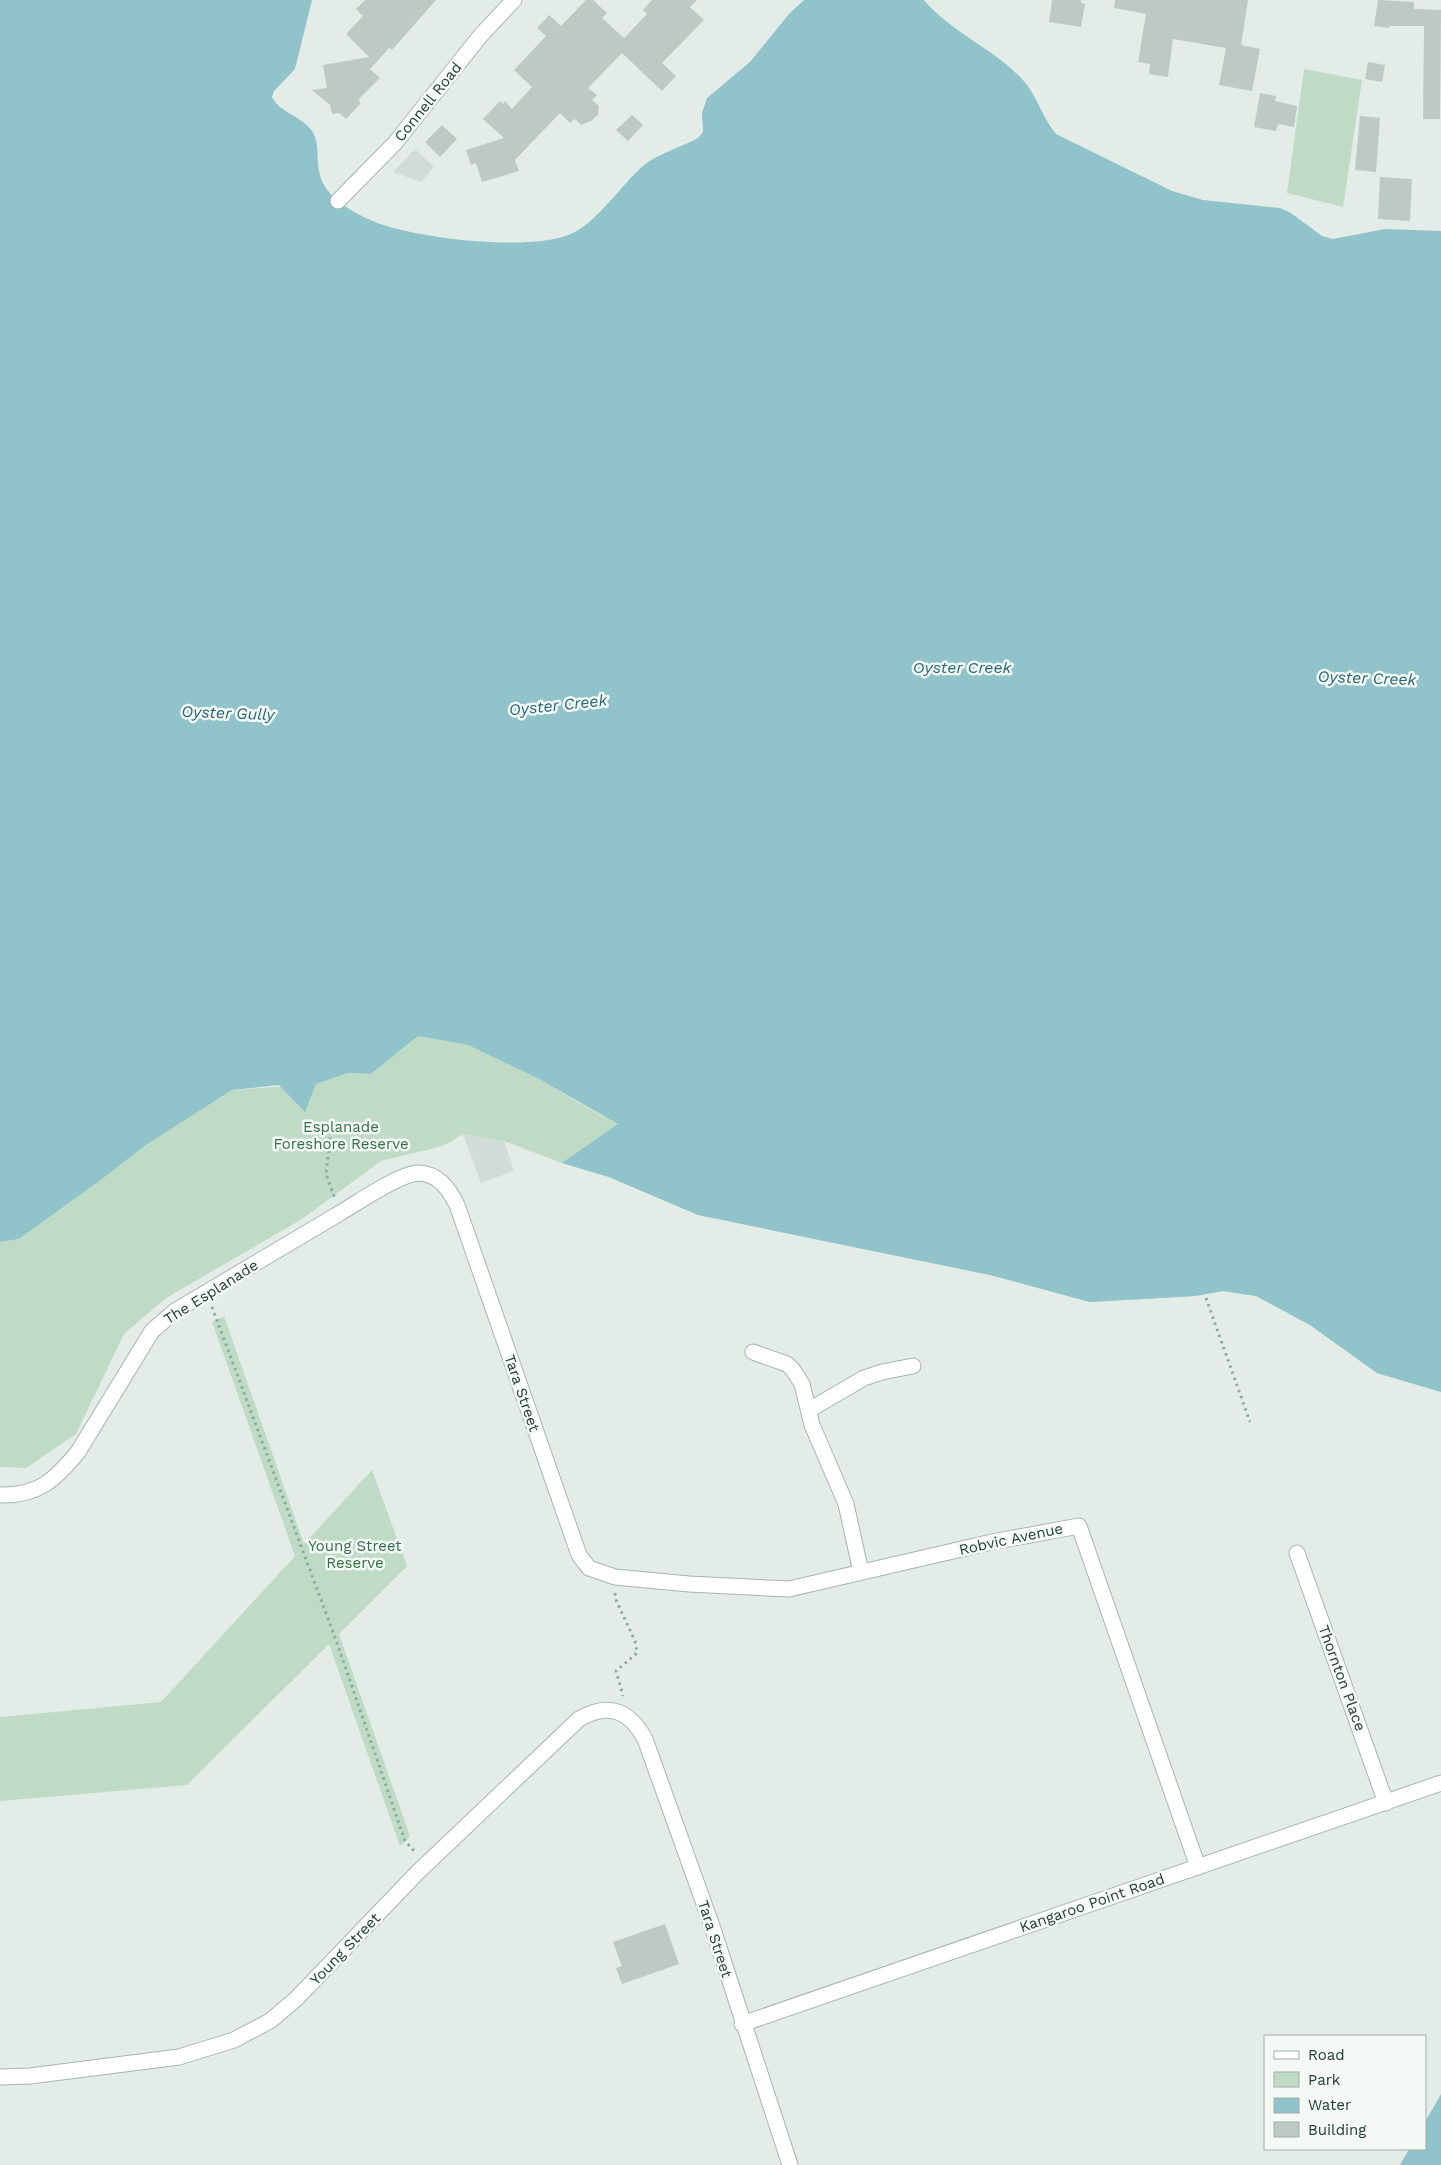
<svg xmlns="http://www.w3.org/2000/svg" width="1441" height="2165" font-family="'Work Sans',sans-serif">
  <rect width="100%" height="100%" fill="#e4ece8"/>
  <g fill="#d2dcd7">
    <polygon points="415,149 434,167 421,182 393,172"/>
    <polygon points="463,1134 504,1141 514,1171 481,1183"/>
  </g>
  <g fill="#bfdbc6">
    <polygon points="1304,69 1362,80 1343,207 1287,193"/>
    <polygon points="418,1036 468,1045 539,1079 590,1109 642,1137 1216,1258 1441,1392 1377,1373 1310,1325 1256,1296 1223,1291 1195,1296 1090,1302 990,1275 698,1215 609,1177 562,1163 504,1141 463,1134 449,1143 435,1148 381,1161 302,1219 166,1298 124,1334 76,1434 26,1468 0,1467 0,1242 19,1239 98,1182 146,1145 232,1090 316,1084 348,1073 371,1074"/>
    <polygon points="224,1316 304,1544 372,1470 407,1566 339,1634 410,1836 400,1846 329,1644 187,1785 0,1801 0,1717 161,1702 295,1556 212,1322"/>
  </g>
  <g fill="#91c3cb">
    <path d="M0 0H312L295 69 274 91 272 97C280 113 302 116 312 131 323 147 311 169 328 191 342 208 369 221 390 227 432 239 533 252 573 233 598 221 622 184 644 165 661 152 680 148 698 138L703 132 702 113 707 98 750 62 789 14 804 0H924C950 31 990 47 1018 75 1036 91 1041 116 1056 134L1172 191 1203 200 1280 208 1291 213 1322 236 1333 239 1385 229 1441 231V1392L1377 1373 1310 1325 1256 1296 1223 1291 1195 1296 1090 1302 990 1275 698 1215 609 1177 562 1163 618 1124 539 1079 468 1045 418 1036 371 1074 348 1073 316 1084 305 1112 279 1085 232 1090 146 1145 98 1182 19 1239 0 1242Z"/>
    <polygon points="1441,2094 1441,2165 1400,2165 1409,2149 1425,2149 1425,2122"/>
  </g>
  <g fill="#bcc9c4">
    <polygon points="365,0 436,0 392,50 389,48 370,69 380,78 359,99 360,104 346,119 339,113 332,114 330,105 312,90 327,88 323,65 369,57 346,34 363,16 356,9"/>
    <polygon points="586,0 593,0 607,13 602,18 624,38 647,14 643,10 652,0 697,0 690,7 704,20 662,63 676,76 662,91 622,53 588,88 597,95 592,100 599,106 598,115 591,121 581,125 575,119 570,123 560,113 515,160 519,171 482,182 476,163 471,165 466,150 504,138 483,119 500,101 503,104 505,101 512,109 532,87 514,70 546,36 537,28 549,15 561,26"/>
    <polygon points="1052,0 1081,0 1081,3 1085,4 1081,27 1049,22"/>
    <polygon points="1115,0 1248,0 1241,45 1260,49 1252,91 1219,85 1226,48 1173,39 1168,77 1149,74 1150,64 1138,62 1146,14 1114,8"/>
    <polygon points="1378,0 1414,2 1414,9 1441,10 1440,119 1423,119 1424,26 1389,26 1389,28 1374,26"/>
    <polygon points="1368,62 1385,65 1382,82 1365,79"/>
    <polygon points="1260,93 1276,96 1275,101 1297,106 1294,127 1278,124 1276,131 1254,127"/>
    <polygon points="632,115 643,125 628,141 616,130"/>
    <polygon points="1360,116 1380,118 1376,172 1355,170"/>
    <polygon points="442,125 457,139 440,157 425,142"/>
    <polygon points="1380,177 1412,179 1410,221 1378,219"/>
    <polygon points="665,1924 679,1964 622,1984 616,1968 622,1966 613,1942"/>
  </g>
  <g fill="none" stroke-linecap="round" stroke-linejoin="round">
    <defs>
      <g id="minor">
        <polyline points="338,201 395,143 481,35 514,0"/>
        <polyline points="753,1352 787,1364 793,1370 802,1384 812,1425 846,1504 861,1572"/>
        <polyline points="809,1410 864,1378 882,1372 913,1366"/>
        <path d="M0 1495C38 1496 55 1480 78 1452L152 1331 175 1311C230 1278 285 1246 340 1213 357 1203 399 1174 418 1173 438 1173 449 1189 457 1205L579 1555 589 1568 615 1577 689 1584 789 1589 992 1542 1079 1526 1198 1867"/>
        <polyline points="1297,1553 1386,1803"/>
        <polyline points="742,2024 1441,1783"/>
        <path d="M0 2077 30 2076 179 2057 234 2040 270 2021 296 1999 418 1872 579 1719C608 1702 629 1710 645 1739L712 1926 790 2165"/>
      </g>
    </defs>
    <use href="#minor" stroke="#a7b4af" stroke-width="17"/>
    <g stroke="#87aca0" stroke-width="3" stroke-dasharray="2.5 4" stroke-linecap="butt">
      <polyline points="331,1131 326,1174 335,1199"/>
      <polyline points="1206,1298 1250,1422"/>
      <polyline points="212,1307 336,1640 405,1841 416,1853"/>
      <polyline points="615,1593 616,1600 635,1641 637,1653 616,1671 623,1696"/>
    </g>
    <use href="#minor" stroke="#fff" stroke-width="15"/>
  </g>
  <g text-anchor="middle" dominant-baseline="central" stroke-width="5" stroke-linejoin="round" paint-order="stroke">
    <g font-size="15" fill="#253c35" stroke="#f4f9f6">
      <text transform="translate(428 102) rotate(-51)">Connell Road</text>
      <text transform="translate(211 1292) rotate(-32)">The Esplanade</text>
      <text transform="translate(522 1393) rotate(71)">Tara Street</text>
      <text transform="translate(1011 1539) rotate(-12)">Robvic Avenue</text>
      <text transform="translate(1342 1678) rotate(70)">Thornton Place</text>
      <text transform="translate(1092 1903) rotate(-19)">Kangaroo Point Road</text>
      <text transform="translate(715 1939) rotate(72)">Tara Street</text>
      <text transform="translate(345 1949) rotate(-46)">Young Street</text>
    </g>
    <g font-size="15" fill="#336f49" stroke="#f4f9f6">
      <text x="341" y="1127">Esplanade<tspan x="341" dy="17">Foreshore Reserve</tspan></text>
      <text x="355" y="1546">Young Street<tspan x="355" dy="17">Reserve</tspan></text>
    </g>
    <g font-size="16" font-style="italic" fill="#246772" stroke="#f4f9f6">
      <text x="962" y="667">Oyster Creek</text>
      <text transform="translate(1367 678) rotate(2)">Oyster Creek</text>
      <text transform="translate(558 705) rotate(-6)">Oyster Creek</text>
      <text transform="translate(228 713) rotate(2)">Oyster Gully</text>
    </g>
  </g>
  <rect x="1264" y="2035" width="162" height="115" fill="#f4f9f6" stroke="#a1ada9"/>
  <rect x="1274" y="2051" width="25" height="8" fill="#ffffff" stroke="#a1ada9"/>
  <text x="1308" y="2060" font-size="15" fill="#253c35">Road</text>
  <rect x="1274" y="2072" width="25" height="15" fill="#bfdbc6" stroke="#a1ada9"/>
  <text x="1308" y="2085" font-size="15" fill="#253c35">Park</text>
  <rect x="1274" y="2098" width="25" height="15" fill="#91c3cb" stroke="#a1ada9"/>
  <text x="1308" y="2110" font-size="15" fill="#253c35">Water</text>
  <rect x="1274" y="2122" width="25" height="15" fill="#bcc9c4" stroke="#a1ada9"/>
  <text x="1308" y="2135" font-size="15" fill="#253c35">Building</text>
</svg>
